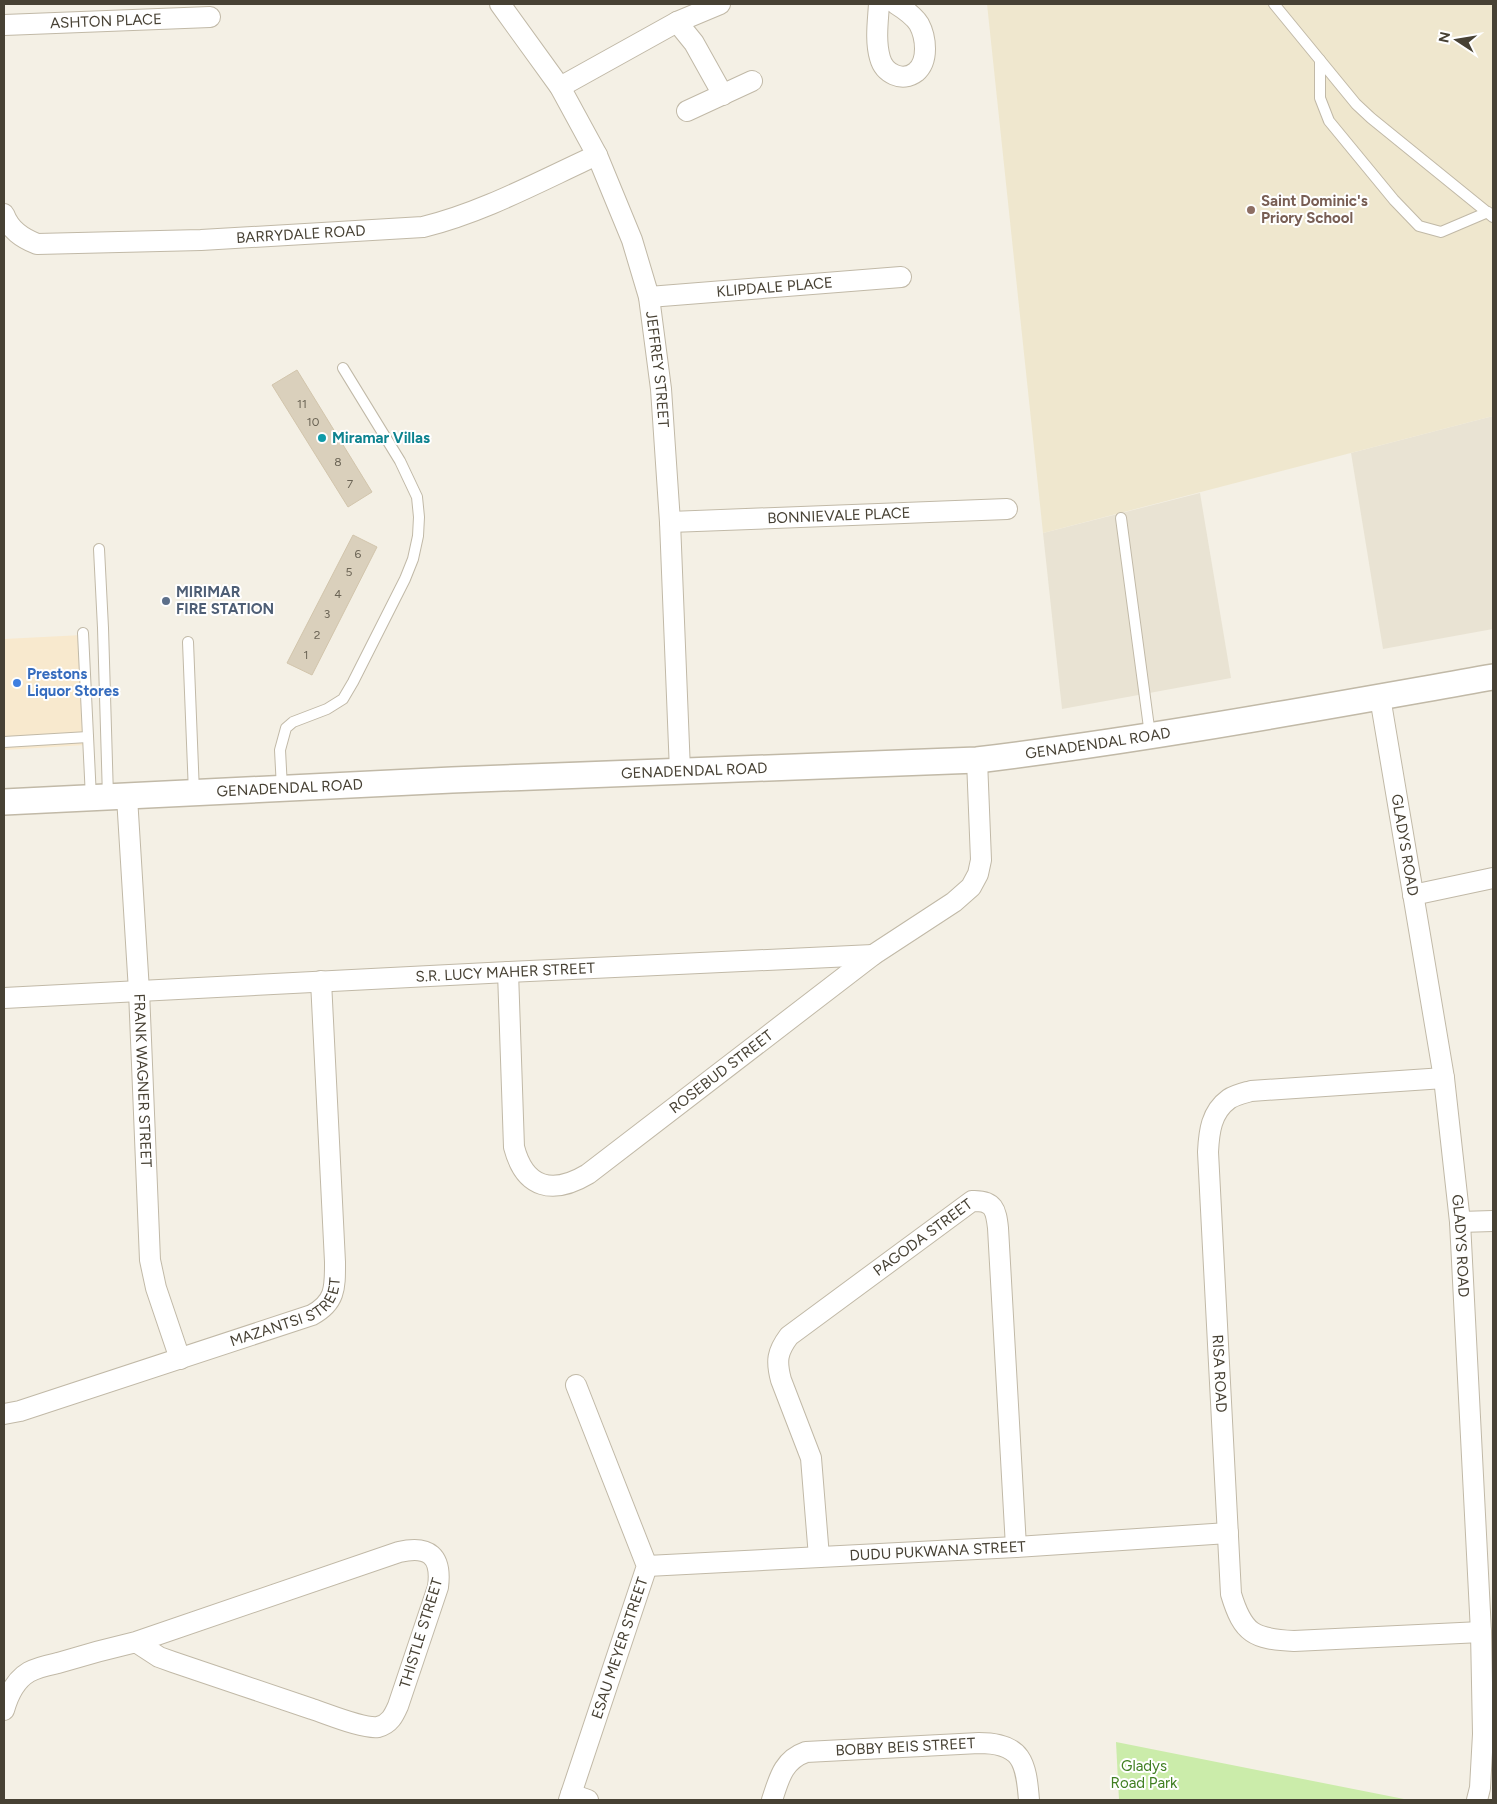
<svg xmlns="http://www.w3.org/2000/svg" width="1497" height="1804" font-family="Figtree,sans-serif">
  <rect width="100%" height="100%" fill="#f4f0e5"/>
  <g fill="#e9e3d3">
    <polygon points="1493,416 1493,629 1383,649 1351,453"/>
    <polygon points="1200,493 1231,678 1062,709 1043,533"/>
  </g>
  <polygon fill="#f8e9ce" points="82,635 85,745 4,750 4,639"/>
  <polygon fill="#efe7ce" points="987,4 1493,4 1493,416 1043,533"/>
  <polygon fill="#cbecaa" points="1116,1742 1409,1800 1119,1800"/>
  <g fill="#dad0bc" stroke="#d2c5ac">
    <polygon points="297,370 372,492 348,507 272,385"/>
    <polygon points="353,535 377,547 312,675 287,663"/>
  </g>
  <g fill="none" stroke-linecap="round" stroke-linejoin="round">
    <defs>
      <g id="service">
        <polyline points="1274,4 1356,104 1371,118 1493,217"/>
        <polyline points="1320,60 1320,98 1329,121 1394,200 1419,226 1441,232 1488,212"/>
        <polyline points="1121,518 1150,735"/>
        <polyline points="99,549 103,628 108,797"/>
        <polyline points="83,633 91,798"/>
        <polyline points="188,642 194,793"/>
        <polyline points="4,742 88,737"/>
        <polyline points="282,788 280,750 286,728 293,722 327,709 343,699 353,682 405,579 413,559 418,536 419,517 417,497 400,461 343,368"/>
      </g>
      <g id="minor">
        <path id="s1" d="M500 4 560 87 597 155 632 240 649 297 661 389 670 522 680 771"/>
        <path d="M879 4C878 21 875 41 880 58 884 73 902 83 916 72 929 61 926 37 919 24 914 16 904 9 896 4"/>
        <polyline points="677,22 694,43 723,95"/>
        <path id="s2" d="M4 25 210 17"/>
        <polyline points="560,87 677,22 720,4"/>
        <polyline points="687,111 752,81"/>
        <path id="s3" d="M4 214C10 230 22 238 37 244L201 240 423 227C484 212 540 181 597 155"/>
        <path id="s4" d="M649 297 901 277"/>
        <path id="s5" d="M670 522 1007 509"/>
        <path id="s6" d="M1380 697 1444 1078 1460 1222 1481 1632 1483 1734 1480 1788 1477 1800"/>
        <path id="s7" d="M127 797 139 991 150 1260 156 1288 180 1359"/>
        <polyline points="1413,895 1493,878"/>
        <path id="s8" d="M508 972 514 1147C525 1189 553 1195 588 1174L873 955 954 902 971 887 978 874 981 860 977 760"/>
        <path id="s9" d="M4 998 508 972 873 955"/>
        <path id="s10" d="M1444 1078 1251 1091C1244 1093 1235 1095 1229 1099 1211 1112 1209 1132 1208 1152L1231 1594C1243 1634 1254 1639 1294 1641L1481 1632"/>
        <polyline points="1460,1222 1493,1221"/>
        <path id="s11" d="M4 1414 20 1411 312 1315C336 1302 335 1287 335 1262L321 981"/>
        <path id="s12" d="M819 1557 811 1458 781 1380C776 1361 777 1352 789 1336L972 1201C994 1200 996 1210 998 1228L1016 1547"/>
        <path id="s13" d="M647 1566 1016 1547 1228 1533"/>
        <path d="M4 1710C8 1696 15 1680 29 1672 38 1667 49 1665 58 1663 84 1655 110 1648 136 1642L399 1552C429 1545 442 1556 438 1587L398 1706C394 1715 390 1724 378 1727 363 1729 328 1714 312 1709 266 1693 219 1678 173 1662L159 1657 136 1642"/>
        <polyline points="571,1794 588,1800"/>
        <path id="s14" d="M569 1800 647 1566 576 1385"/>
        <path id="s15" d="M772 1800C779 1779 783 1760 806 1752L979 1743C1022 1743 1026 1762 1029 1800"/>
      </g>
      <g id="tertiary">
        <path id="s16" d="M4 802 452 780 977 760C1150 739 1322 707 1493 677"/>
      </g>
    </defs>
    <use href="#service" stroke="#c1b9a7" stroke-width="12"/>
    <use href="#minor" stroke="#c1b9a7" stroke-width="22"/>
    <use href="#tertiary" stroke="#c1b9a7" stroke-width="28"/>
    <use href="#service" stroke="#fff" stroke-width="10"/>
    <use href="#minor" stroke="#fff" stroke-width="20"/>
    <use href="#tertiary" stroke="#fff" stroke-width="25"/>
  </g>
  <circle fill="#8d6e63" stroke="#fff" stroke-width="2" cx="1251" cy="210" r="5"/>
  <circle fill="#0f9aa8" stroke="#fff" stroke-width="2" cx="322" cy="438" r="5"/>
  <circle fill="#5c6f8a" stroke="#fff" stroke-width="2" cx="166" cy="601" r="5"/>
  <circle fill="#3f7fe0" stroke="#fff" stroke-width="2" cx="17" cy="683" r="5"/>
  <g text-anchor="middle" dominant-baseline="central" stroke-width="4" stroke-linejoin="round" paint-order="stroke">
    <g font-size="12" fill="#6c6556">
      <text x="302" y="404">11</text>
      <text x="313" y="422">10</text>
      <text x="338" y="462">8</text>
      <text x="350" y="484">7</text>
      <text x="358" y="554">6</text>
      <text x="349" y="572">5</text>
      <text x="338" y="594">4</text>
      <text x="327" y="614">3</text>
      <text x="317" y="635">2</text>
      <text x="306" y="655">1</text>
    </g>
    <g font-size="15" fill="#474134" stroke="#fff">
      <text stroke="none"><textPath href="#s2" startOffset="102">ASHTON PLACE</textPath></text>
      <text stroke="none"><textPath href="#s3" startOffset="310">BARRYDALE ROAD</textPath></text>
      <text stroke="none"><textPath href="#s4" startOffset="126">KLIPDALE PLACE</textPath></text>
      <text stroke="none"><textPath href="#s1" startOffset="404">JEFFREY STREET</textPath></text>
      <text stroke="none"><textPath href="#s5" startOffset="169">BONNIEVALE PLACE</textPath></text>
      <text stroke="none"><textPath href="#s16" startOffset="1096">GENADENDAL ROAD</textPath></text>
      <text stroke="none"><textPath href="#s16" startOffset="691">GENADENDAL ROAD</textPath></text>
      <text stroke="none"><textPath href="#s16" startOffset="286">GENADENDAL ROAD</textPath></text>
      <text stroke="none"><textPath href="#s6" startOffset="150">GLADYS ROAD</textPath></text>
      <text stroke="none"><textPath href="#s9" startOffset="502">S.R. LUCY MAHER STREET</textPath></text>
      <text stroke="none"><textPath href="#s8" startOffset="440">ROSEBUD STREET</textPath></text>
      <text stroke="none"><textPath href="#s7" startOffset="284">FRANK WAGNER STREET</textPath></text>
      <text stroke="none"><textPath href="#s12" startOffset="396">PAGODA STREET</textPath></text>
      <text stroke="none"><textPath href="#s6" startOffset="555">GLADYS ROAD</textPath></text>
      <text stroke="none"><textPath href="#s11" startOffset="304">MAZANTSI STREET</textPath></text>
      <text stroke="none"><textPath href="#s10" startOffset="498">RISA ROAD</textPath></text>
      <text stroke="none"><textPath href="#s13" startOffset="291">DUDU PUKWANA STREET</textPath></text>
      <text transform="translate(421 1633) rotate(-73)">THISTLE STREET</text>
      <text stroke="none"><textPath href="#s14" startOffset="160">ESAU MEYER STREET</textPath></text>
      <text stroke="none"><textPath href="#s15" startOffset="161">BOBBY BEIS STREET</textPath></text>
    </g>
    <g font-size="15" font-weight="bold" fill="#785e54" stroke="#fff" text-anchor="start">
      <text x="1261" y="201">Saint Dominic's<tspan x="1261" dy="17">Priory School</tspan></text>
    </g>
    <g font-size="15" font-weight="bold" fill="#0d838f" stroke="#fff" text-anchor="start">
      <text x="332" y="438">Miramar Villas</text>
    </g>
    <g font-size="15" font-weight="bold" fill="#4e5e75" stroke="#fff" text-anchor="start">
      <text x="176" y="592">MIRIMAR<tspan x="176" dy="17">FIRE STATION</tspan></text>
    </g>
    <g font-size="15" font-weight="bold" fill="#366cbe" stroke="#fff" text-anchor="start">
      <text x="27" y="674">Prestons<tspan x="27" dy="17">Liquor Stores</tspan></text>
    </g>
    <g font-size="15" fill="#407f22" stroke="#fff">
      <text x="1144" y="1766">Gladys<tspan x="1144" dy="17">Road Park</tspan></text>
    </g>
  </g>
  <rect width="1497" height="1804" fill="none" stroke="#474134" stroke-width="10"/>
  <g transform="translate(1457 40) rotate(282)" stroke="#ffffff" stroke-width="4" paint-order="stroke">
  <path d="M0-4L9 19L0 12L-9 19Z" fill="#474134"/>
  <text y="-8" font-size="14" font-weight="bold" text-anchor="middle" fill="#474134">N</text>
  </g>
</svg>
